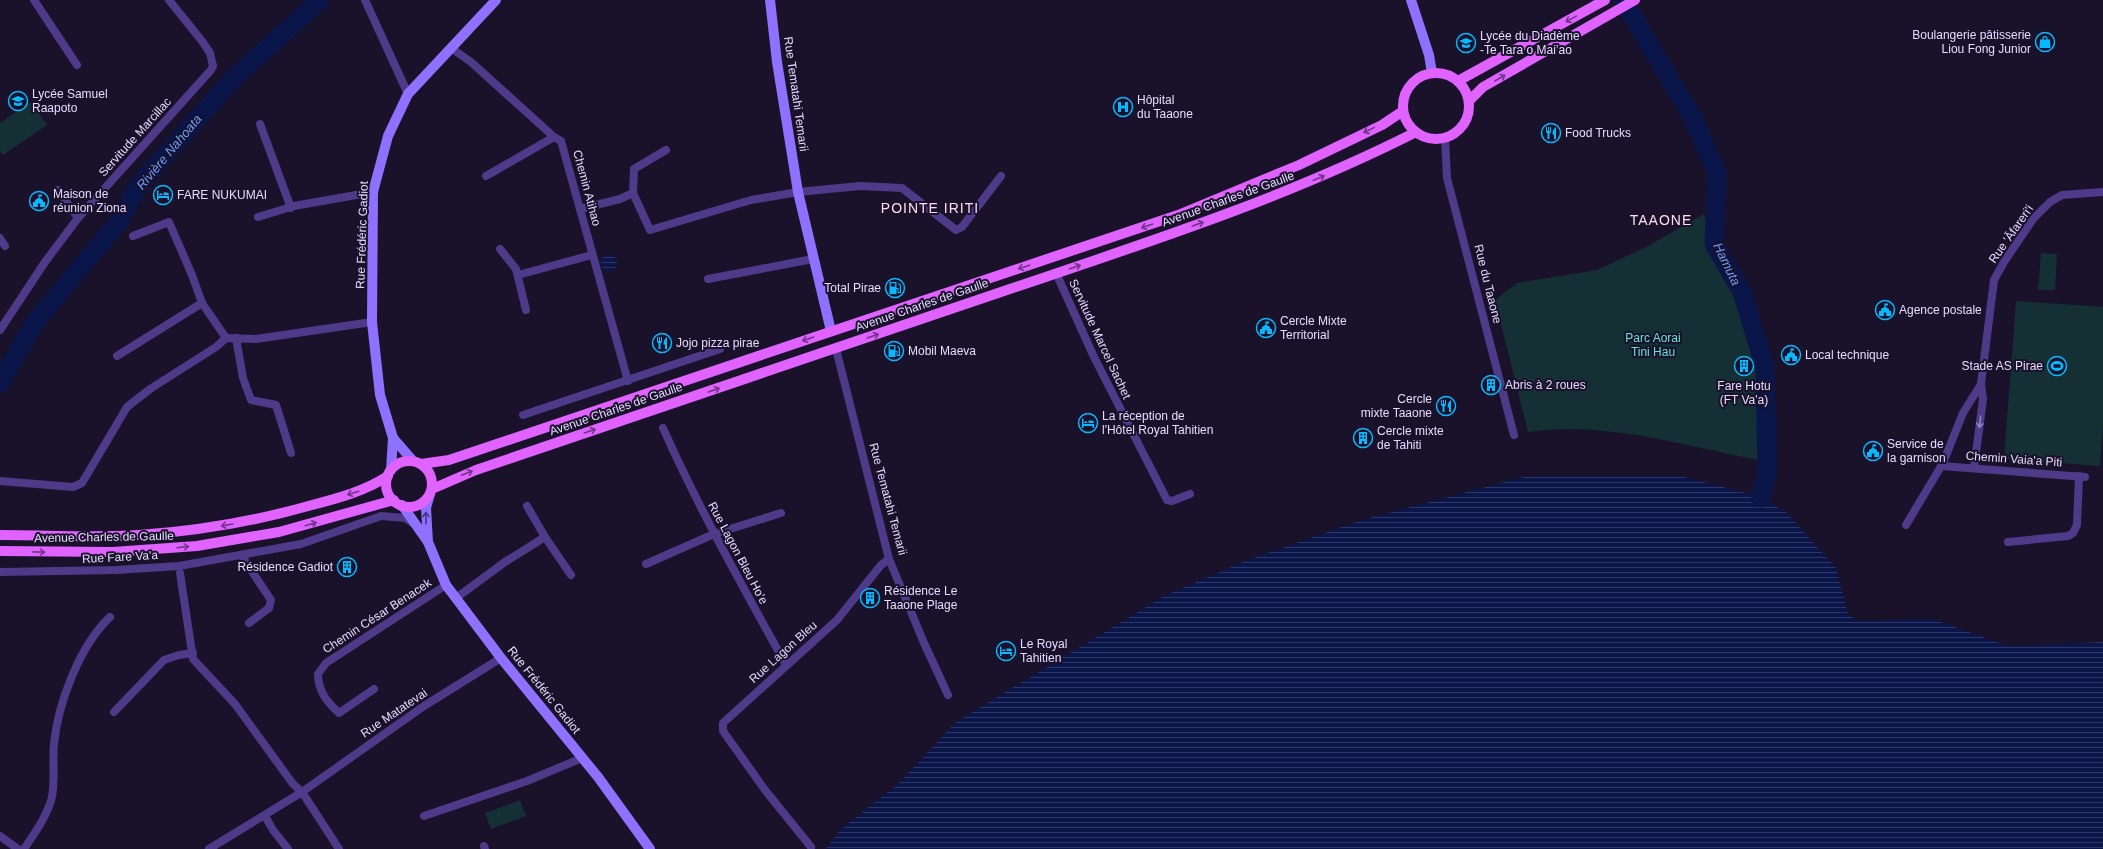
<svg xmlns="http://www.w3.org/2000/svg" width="2103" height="849" font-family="Helvetica,sans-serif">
  <defs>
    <pattern id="water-rules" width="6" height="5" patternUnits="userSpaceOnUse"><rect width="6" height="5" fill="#0a164a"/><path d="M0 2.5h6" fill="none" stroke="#2e3765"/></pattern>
  </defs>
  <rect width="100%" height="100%" fill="#1a112b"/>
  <g fill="#143035">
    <polygon points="31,102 47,125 3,155 0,151 0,123"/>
    <path d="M1704 214 1766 385 1759 460C1685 446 1603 420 1528 432L1495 300 1517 283 1597 270 1648 246Z"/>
    <polygon points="2041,253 2057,254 2055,290 2038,290"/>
    <polygon points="2016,301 2103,307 2103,424 2100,466 2004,459"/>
    <polygon points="520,800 526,816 491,829 485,813"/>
  </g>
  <g fill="url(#water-rules)">
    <circle cx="609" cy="263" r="8"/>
    <polygon points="1528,476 1680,476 1754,495 1785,511 1836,568 1848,615 1859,621 1932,619 2008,646 2103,642 2103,849 826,849 841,829 898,784 956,722 1166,595 1248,560 1362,520"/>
  </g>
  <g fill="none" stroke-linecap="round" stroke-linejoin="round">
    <g stroke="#0a164a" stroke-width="19">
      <polyline points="1623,0 1693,118 1717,173 1714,244 1742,292 1765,368 1767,472 1761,498"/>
      <polyline points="0,383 35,322 120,220 139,185 232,80 320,0"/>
    </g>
    <g stroke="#4d3b8a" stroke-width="8">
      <polyline points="34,0 77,65"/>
      <polyline points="365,0 408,94"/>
      <polyline points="451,48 471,62 554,137 561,141 628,381"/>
      <polyline points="260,124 291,208"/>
      <polyline points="1445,138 1447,178 1514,435"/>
      <polyline points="486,176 554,137"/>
      <polyline points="58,190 78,218"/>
      <polyline points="633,193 650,230 751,200 798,192 860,186 902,188 956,230 962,227 1001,176"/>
      <polyline points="580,209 620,199 633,193 634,169 666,150"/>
      <polyline points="258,217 294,206 373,192"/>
      <polyline points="133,236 169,222 192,275 202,303 226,338"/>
      <polyline points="0,238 5,246"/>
      <polyline points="500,249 516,269 526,310"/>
      <polyline points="1056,273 1094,357 1167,500 1172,501 1190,494"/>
      <polyline points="518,275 592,255"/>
      <polyline points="708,279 813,259"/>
      <polyline points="0,330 45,262 78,218 211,70 213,66 210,53 202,41 169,0"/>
      <polyline points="236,338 243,378 251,400 276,405 291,453"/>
      <polyline points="836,349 889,559 924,643 948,695"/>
      <polyline points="117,356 202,303"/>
      <polyline points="523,415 720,349"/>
      <path d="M663 428C699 509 743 587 786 665"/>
      <polyline points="1941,466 2085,477"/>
      <polyline points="1974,468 1983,399 1981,384"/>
      <polyline points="0,481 73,487 82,483 127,407 150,389 216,347 226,338 256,339 372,322"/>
      <polyline points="527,506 545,537"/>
      <polyline points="1906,525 1943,463 1963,413 1981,384 1994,280 2004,262 2033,219 2050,202 2062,195 2103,192"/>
      <polyline points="2008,542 2068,536 2073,533 2077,525 2079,476"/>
      <polyline points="241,555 271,600 269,608 249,623"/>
      <polyline points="646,564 714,534 781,513"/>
      <polyline points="0,572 116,570 179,566 301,544 381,516 405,518 414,524"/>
      <polyline points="180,573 193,659 235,704 293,784 302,792 339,849"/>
      <polyline points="456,598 505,562 545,537 571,575"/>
      <path d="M374 689 339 713C327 702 318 691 318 674L326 663 446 585"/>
      <polyline points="114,712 164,660 179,655 193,653"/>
      <polyline points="265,816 273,830 288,849"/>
      <polyline points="424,816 527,781 582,758"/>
      <polyline points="0,836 18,849"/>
      <polyline points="484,846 485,849"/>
      <polyline points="811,847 765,790 723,731 723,723 837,620 881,565 889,559"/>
      <path d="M24 849C34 834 45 819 51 801 56 783 52 763 54 744 58 703 80 645 110 617"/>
      <polyline points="209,849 302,792 424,706 501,658"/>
    </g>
    <g stroke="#8e72ff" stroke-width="10">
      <polyline points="770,0 777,62 798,192 831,331"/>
      <polyline points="1411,0 1429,55 1432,73"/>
      <polyline points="393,438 413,461"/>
      <polyline points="391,470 393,438 380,395 372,322 373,192 388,136 408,94 496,0"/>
      <polyline points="430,494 426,508 428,542 446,585 501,658 598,777 650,849"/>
      <polyline points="402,505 428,542"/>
    </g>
    <g stroke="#e062ff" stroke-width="10">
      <circle cx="1436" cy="106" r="33"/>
      <polyline points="1458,81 1605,0"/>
      <polyline points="1469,101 1483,87 1635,0"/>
      <circle cx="409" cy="484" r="23"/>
      <polyline points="421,464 449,460 1178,215 1299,165 1382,125 1403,111"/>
      <path d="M432 489 476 470C652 411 828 351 1004 291 1143 244 1284 199 1416 132"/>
      <path d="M0 535C46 535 93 538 139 535 198 531 256 521 312 505 339 498 365 491 388 476"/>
      <polyline points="0,551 113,552 197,546 279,532 394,500"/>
    </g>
  </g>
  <defs><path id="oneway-shaft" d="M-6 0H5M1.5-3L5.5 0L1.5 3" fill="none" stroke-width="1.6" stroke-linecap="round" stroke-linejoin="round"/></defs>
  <g stroke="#73358a">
    <use href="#oneway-shaft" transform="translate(1571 19) rotate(151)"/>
    <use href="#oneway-shaft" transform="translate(1500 78) rotate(-30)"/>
    <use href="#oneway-shaft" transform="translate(1369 130) rotate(154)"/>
    <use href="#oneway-shaft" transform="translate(1319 178) rotate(-23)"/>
    <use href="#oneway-shaft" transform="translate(1198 224) rotate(-19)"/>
    <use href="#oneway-shaft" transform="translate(1147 226) rotate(161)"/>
    <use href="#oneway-shaft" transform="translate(1024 267) rotate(162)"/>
    <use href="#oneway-shaft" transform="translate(1075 267) rotate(-19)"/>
    <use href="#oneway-shaft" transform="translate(873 336) rotate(-19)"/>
    <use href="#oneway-shaft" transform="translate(808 339) rotate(161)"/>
    <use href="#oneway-shaft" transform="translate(714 390) rotate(-19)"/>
    <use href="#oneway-shaft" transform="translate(590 431) rotate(-19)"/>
    <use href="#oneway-shaft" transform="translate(467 473) rotate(-21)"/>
    <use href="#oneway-shaft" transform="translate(353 493) rotate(163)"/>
    <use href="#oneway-shaft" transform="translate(311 524) rotate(-16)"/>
    <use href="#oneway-shaft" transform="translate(227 525) rotate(170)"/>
    <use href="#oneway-shaft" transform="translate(183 547) rotate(-7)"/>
    <use href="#oneway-shaft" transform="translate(39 552) rotate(1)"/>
  </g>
  <use stroke="#9183bf" href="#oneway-shaft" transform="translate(1980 422) rotate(97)"/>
  <use stroke="#483880" href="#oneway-shaft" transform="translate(426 518) rotate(-91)"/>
  <defs>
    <symbol id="shop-ring" viewBox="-11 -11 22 22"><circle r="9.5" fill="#1a112b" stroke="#07baff" stroke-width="1.5"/><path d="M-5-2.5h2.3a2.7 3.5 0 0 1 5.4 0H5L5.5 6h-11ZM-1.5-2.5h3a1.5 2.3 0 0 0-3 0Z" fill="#07baff"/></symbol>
    <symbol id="school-ring" viewBox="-11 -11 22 22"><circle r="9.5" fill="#1a112b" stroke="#07baff" stroke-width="1.5"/><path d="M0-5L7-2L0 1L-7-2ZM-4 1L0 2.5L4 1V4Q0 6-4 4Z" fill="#07baff"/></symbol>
    <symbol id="hospital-ring" viewBox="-11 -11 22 22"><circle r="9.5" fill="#1a112b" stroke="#07baff" stroke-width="1.5"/><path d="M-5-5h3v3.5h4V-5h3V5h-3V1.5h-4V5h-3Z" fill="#07baff"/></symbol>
    <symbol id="restaurant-ring" viewBox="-11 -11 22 22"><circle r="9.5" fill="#1a112b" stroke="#07baff" stroke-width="1.5"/><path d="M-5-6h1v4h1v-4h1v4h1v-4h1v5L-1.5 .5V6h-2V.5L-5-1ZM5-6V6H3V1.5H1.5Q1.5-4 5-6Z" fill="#07baff"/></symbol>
    <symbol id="hotel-ring" viewBox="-11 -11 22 22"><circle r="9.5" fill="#1a112b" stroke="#07baff" stroke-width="1.5"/><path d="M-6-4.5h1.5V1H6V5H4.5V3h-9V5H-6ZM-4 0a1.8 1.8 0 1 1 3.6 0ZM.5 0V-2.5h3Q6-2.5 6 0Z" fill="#07baff"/></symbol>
    <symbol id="civic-ring" viewBox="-11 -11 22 22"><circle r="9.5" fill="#1a112b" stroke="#07baff" stroke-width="1.5"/><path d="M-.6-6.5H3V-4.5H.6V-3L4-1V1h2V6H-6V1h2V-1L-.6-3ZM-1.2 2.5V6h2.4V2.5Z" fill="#07baff"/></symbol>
    <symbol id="fuel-ring" viewBox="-11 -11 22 22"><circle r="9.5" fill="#1a112b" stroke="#07baff" stroke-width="1.5"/><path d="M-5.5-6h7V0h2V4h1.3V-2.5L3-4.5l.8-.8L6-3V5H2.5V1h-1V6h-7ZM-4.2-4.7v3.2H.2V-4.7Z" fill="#07baff"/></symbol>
    <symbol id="building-ring" viewBox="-11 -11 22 22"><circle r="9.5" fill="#1a112b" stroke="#07baff" stroke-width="1.5"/><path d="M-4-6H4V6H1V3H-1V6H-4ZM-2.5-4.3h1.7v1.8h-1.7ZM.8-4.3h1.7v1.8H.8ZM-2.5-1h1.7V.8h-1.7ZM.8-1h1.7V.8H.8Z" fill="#07baff"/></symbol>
    <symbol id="stadium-ring" viewBox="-11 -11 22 22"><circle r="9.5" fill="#1a112b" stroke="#07baff" stroke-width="1.5"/><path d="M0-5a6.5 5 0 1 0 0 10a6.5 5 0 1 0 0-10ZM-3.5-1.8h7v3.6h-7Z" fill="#07baff"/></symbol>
  </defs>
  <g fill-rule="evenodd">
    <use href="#shop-ring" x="2034" y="31" width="22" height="22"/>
    <use href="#school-ring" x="1455" y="32" width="22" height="22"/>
    <use href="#school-ring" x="7" y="90" width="22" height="22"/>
    <use href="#hospital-ring" x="1112" y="96" width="22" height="22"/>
    <use href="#restaurant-ring" x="1540" y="122" width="22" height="22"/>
    <use href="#hotel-ring" x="152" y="184" width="22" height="22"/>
    <use href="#civic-ring" x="28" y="190" width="22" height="22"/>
    <use href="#fuel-ring" x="884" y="277" width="22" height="22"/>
    <use href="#civic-ring" x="1874" y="299" width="22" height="22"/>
    <use href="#civic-ring" x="1255" y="317" width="22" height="22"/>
    <use href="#restaurant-ring" x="651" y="332" width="22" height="22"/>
    <use href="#fuel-ring" x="883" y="340" width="22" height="22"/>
    <use href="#civic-ring" x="1780" y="344" width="22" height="22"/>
    <use href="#building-ring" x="1733" y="355" width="22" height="22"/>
    <use href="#stadium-ring" x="2046" y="355" width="22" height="22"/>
    <use href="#building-ring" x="1480" y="374" width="22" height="22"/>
    <use href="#restaurant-ring" x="1435" y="395" width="22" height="22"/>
    <use href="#hotel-ring" x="1077" y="412" width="22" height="22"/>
    <use href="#building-ring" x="1352" y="427" width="22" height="22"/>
    <use href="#civic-ring" x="1862" y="440" width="22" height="22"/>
    <use href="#building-ring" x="336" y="556" width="22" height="22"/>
    <use href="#building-ring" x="859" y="587" width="22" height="22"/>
    <use href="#hotel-ring" x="995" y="640" width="22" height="22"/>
  </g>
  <g text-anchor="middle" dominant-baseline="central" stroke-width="4" stroke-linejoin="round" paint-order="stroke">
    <g font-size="12" fill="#e5dbff" stroke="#1a112b" text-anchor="start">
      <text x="2031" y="35" text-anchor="end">Boulangerie pâtisserie<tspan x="2031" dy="14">Liou Fong Junior</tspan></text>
      <text x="1480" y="36">Lycée du Diadème<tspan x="1480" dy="14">-Te Tara o Mai’ao</tspan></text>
      <text x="32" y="94">Lycée Samuel<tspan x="32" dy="14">Raapoto</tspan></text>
      <text x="1137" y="100">Hôpital<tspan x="1137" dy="14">du Taaone</tspan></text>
      <text x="1565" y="133">Food Trucks</text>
      <text x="53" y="194">Maison de<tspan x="53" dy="14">réunion Ziona</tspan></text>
      <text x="177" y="195">FARE NUKUMAI</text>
      <text x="881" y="288" text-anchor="end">Total Pirae</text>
      <text x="1899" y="310">Agence postale</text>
      <text x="1280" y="321">Cercle Mixte<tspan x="1280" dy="14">Territorial</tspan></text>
      <text x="676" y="343">Jojo pizza pirae</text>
      <text x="908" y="351">Mobil Maeva</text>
      <text x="1805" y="355">Local technique</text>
      <text x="2043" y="366" text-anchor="end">Stade AS Pirae</text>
      <text x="1505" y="385">Abris à 2 roues</text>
      <text x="1744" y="386" text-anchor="middle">Fare Hotu<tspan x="1744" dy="14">(FT Va'a)</tspan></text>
      <text x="1432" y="399" text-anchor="end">Cercle<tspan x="1432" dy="14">mixte Taaone</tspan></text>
      <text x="1102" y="416">La réception de<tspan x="1102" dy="14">l'Hôtel Royal Tahitien</tspan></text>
      <text x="1377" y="431">Cercle mixte<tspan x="1377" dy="14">de Tahiti</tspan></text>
      <text x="1887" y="444">Service de<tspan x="1887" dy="14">la garnison</tspan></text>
      <text x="333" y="567" text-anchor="end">Résidence Gadiot</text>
      <text x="884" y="591">Résidence Le<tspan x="884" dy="14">Taaone Plage</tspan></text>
      <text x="1020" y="644">Le Royal<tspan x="1020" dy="14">Tahitien</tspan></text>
    </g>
    <g font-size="12" fill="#e5dbff" stroke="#1a112b">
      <text transform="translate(796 94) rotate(82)">Rue Tematahi Temarii</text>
      <text transform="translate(135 137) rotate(-48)">Servitude Marcillac</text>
      <text transform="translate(587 188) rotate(75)">Chemin Atihao</text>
      <text transform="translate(1228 199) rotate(-20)">Avenue Charles de Gaulle</text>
      <text transform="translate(2011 234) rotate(-55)">Rue 'Āfareri'i</text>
      <text transform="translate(362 235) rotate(-88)">Rue Frédéric Gadiot</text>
      <text transform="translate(1488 284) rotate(76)">Rue du Taaone</text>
      <text transform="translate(922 305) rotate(-19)">Avenue Charles de Gaulle</text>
      <text transform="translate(1100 339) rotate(65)">Servitude Marcel Sachet</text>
      <text transform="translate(616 409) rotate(-19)">Avenue Charles de Gaulle</text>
      <text transform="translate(2014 459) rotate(4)">Chemin Vaia'a Piti</text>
      <text transform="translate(888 499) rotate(75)">Rue Tematahi Temarii</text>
      <text transform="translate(104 537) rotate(-1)">Avenue Charles de Gaulle</text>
      <text transform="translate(738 553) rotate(62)">Rue Lagon Bleu Ho'e</text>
      <text transform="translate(120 557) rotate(-3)">Rue Fare Va'a</text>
      <text transform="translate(377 616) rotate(-33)">Chemin César Benacek</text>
      <text transform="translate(783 652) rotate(-42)">Rue Lagon Bleu</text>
      <text transform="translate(544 690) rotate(51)">Rue Frédéric Gadiot</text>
      <text transform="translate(394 713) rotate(-34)">Rue Matatevai</text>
    </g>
    <g font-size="12" fill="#64e2d9" stroke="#1a112b">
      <text x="1653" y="338">Parc Aorai<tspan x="1653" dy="14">Tini Hau</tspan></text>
    </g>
    <g font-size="13" font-style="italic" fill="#699eff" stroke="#1a112b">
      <text transform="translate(169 152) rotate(-50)">Rivière Nahoata</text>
      <text transform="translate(1727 264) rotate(64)">Hamuta</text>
    </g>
    <g font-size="14" letter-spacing="1" fill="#ffddec" stroke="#1a112b">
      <text x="930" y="208">POINTE IRITI</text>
      <text x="1661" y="220">TAAONE</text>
    </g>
  </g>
</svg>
